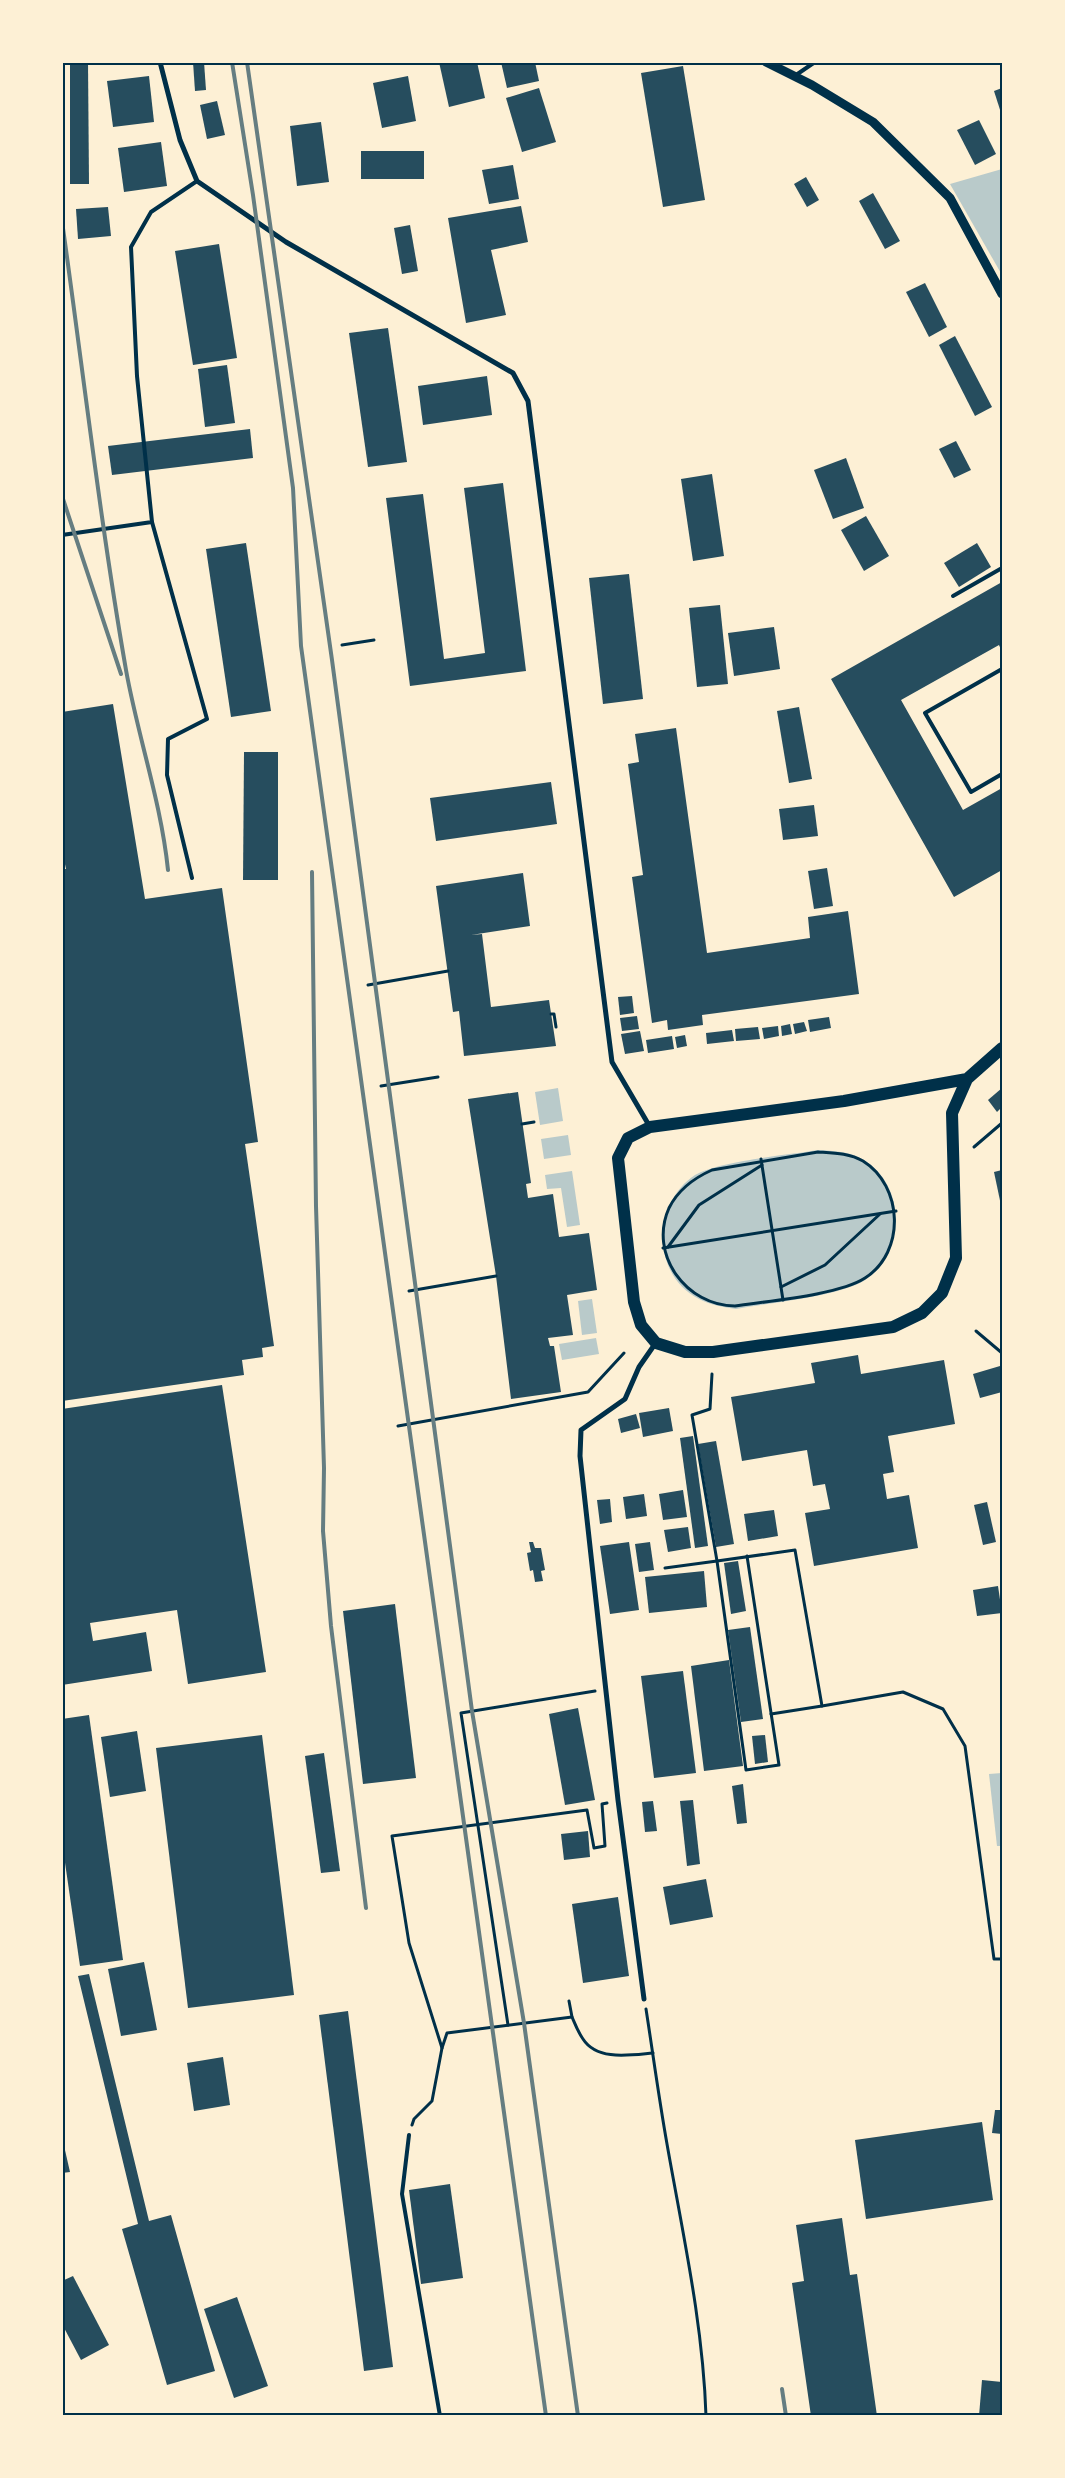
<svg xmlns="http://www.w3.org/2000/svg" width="1065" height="2478" font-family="'Source Sans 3',sans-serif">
  <rect width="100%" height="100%" fill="#fdf0d5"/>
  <g fill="#b9caca">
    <polygon points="1002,169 1002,275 950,184"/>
    <polygon points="558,1088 563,1121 540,1125 535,1092"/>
    <polygon points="568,1135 571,1155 544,1159 541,1139"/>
    <path d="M818 1150C834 1151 848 1151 862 1159 906 1184 906 1249 868 1278 846 1296 767 1303 736 1309 723 1307 710 1305 699 1299 651 1275 652 1203 695 1175 718 1161 789 1155 818 1150Z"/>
    <polygon points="572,1171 580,1225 567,1227 561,1188 547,1189 545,1175"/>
    <polygon points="592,1299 597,1333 582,1335 578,1301"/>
    <polygon points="596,1338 599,1354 562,1360 559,1344"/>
    <polygon points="1002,1773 1002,1846 997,1846 989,1774"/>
  </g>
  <g fill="#264d5e">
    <polygon points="70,62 88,62 89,184 70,184"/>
    <polygon points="193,62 204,62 206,90 195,91"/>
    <polygon points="439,62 477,62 485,98 449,107"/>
    <polygon points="501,62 535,62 539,81 507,88"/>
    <polygon points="683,66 705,200 663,207 641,73"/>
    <polygon points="149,76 154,122 113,127 107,81"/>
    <polygon points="408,76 416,121 382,128 373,83"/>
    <polygon points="539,88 556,142 522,152 506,98"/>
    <polygon points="1002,88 1002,116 994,91"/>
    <polygon points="217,101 225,135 207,139 200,105"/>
    <polygon points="979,120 996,154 975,165 957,130"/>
    <polygon points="321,122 329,182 297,186 290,126"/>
    <polygon points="161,142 167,186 124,192 118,148"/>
    <rect x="361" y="151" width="63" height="28"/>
    <polygon points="513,165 519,199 489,204 482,170"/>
    <polygon points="806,177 819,200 807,207 794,184"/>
    <polygon points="873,193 900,241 885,249 859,201"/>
    <polygon points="521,206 528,242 491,250 506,315 466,323 448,218"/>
    <polygon points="108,207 111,236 78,239 76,209"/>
    <polygon points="410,225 418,271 402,274 394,228"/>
    <polygon points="219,244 237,358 193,365 175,251"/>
    <polygon points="925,283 947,327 929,337 906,292"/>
    <polygon points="388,328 407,462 368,467 349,333"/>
    <polygon points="955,336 992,407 975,416 939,345"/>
    <polygon points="227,365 235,423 205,427 198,369"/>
    <polygon points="487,376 492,415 423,425 418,386"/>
    <polygon points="250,429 253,458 112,475 108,446"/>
    <polygon points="956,441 971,470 954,478 939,449"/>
    <polygon points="846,458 864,508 833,519 814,470"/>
    <polygon points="712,474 724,556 693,561 681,479"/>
    <polygon points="503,483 526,671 410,686 386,498 423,494 444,659 485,653 464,488"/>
    <polygon points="866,516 889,556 864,571 841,530"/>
    <polygon points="246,543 271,711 231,717 206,549"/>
    <polygon points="977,543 991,567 959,587 944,563"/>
    <polygon points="629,574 643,699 603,704 589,578"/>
    <polygon points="1002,582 1002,652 999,645 901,700 963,810 1002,788 1002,870 954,897 831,679"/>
    <polygon points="720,605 728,684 697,687 689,608"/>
    <polygon points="774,627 780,669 734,676 728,633"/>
    <polygon points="113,704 145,899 222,888 258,1142 245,1144 274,1346 262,1348 263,1357 242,1360 244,1375 62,1401 62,869 66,869 62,850 62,712"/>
    <polygon points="799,707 812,779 789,783 777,711"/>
    <polygon points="676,728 707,953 810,938 808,917 848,911 859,994 702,1015 703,1025 668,1030 667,1020 652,1023 632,877 643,875 628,764 639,762 635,734"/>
    <polygon points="244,752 278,752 278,880 243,880"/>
    <polygon points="551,782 557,824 436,841 430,798"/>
    <polygon points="814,805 818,836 783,840 779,809"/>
    <polygon points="827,868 833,906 814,909 808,871"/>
    <polygon points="523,873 530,926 471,935 482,934 491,1007 549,1000 556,1046 464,1056 459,1011 453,1012 436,886"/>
    <polygon points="632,996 634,1013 620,1015 618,997"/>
    <polygon points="637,1016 639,1029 622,1031 620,1018"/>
    <polygon points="829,1017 831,1028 810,1032 808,1020"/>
    <polygon points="804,1022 807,1031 795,1034 793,1024"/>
    <polygon points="790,1024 792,1034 782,1036 781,1026"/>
    <polygon points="778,1026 779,1036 764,1039 762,1028"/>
    <polygon points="758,1027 760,1039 736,1041 735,1029"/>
    <polygon points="732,1030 734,1041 707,1044 706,1033"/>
    <polygon points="640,1031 644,1051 625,1054 621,1034"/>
    <polygon points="685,1035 687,1046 677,1048 675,1037"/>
    <polygon points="672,1036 674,1049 648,1053 646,1040"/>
    <polygon points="1002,1088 1002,1107 997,1112 988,1100"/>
    <polygon points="518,1092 531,1183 526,1184 528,1198 553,1194 559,1237 589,1233 597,1290 567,1295 573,1335 548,1338 550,1346 554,1346 561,1392 511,1399 496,1276 468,1099"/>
    <polygon points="1002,1170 1002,1210 994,1172"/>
    <polygon points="858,1355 861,1374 944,1360 955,1424 888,1436 894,1472 883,1474 887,1499 909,1495 918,1548 814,1566 805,1513 830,1509 825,1484 813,1486 807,1450 742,1461 731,1397 815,1383 811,1363"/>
    <polygon points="1000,1366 1002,1392 980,1398 973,1374"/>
    <polygon points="222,1385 266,1672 188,1684 177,1610 90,1623 93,1641 146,1632 152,1671 62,1685 62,1409"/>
    <polygon points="669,1408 673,1431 643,1437 639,1413"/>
    <polygon points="636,1414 640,1428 621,1433 618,1419"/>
    <polygon points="693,1436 708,1546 695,1548 680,1438"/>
    <polygon points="716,1441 734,1544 716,1547 698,1444"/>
    <polygon points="683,1490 687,1517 663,1520 659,1494"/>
    <polygon points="644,1494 647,1516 626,1519 623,1497"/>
    <polygon points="610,1499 612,1522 600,1524 597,1500"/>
    <polygon points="987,1502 996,1542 983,1545 974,1505"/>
    <polygon points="774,1510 778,1536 748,1541 744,1514"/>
    <polygon points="688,1527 691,1548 668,1552 664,1530"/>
    <polygon points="529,1542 533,1542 535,1548 541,1548 545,1570 541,1571 543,1581 535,1582 533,1570 530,1571 527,1553 531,1552"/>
    <polygon points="629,1542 639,1610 610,1614 600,1546"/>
    <polygon points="650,1542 654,1570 639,1572 635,1544"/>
    <polygon points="738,1561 746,1611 731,1614 724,1563"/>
    <polygon points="704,1571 707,1607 649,1613 645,1577"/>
    <polygon points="998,1586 1002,1613 977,1616 973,1590"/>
    <polygon points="395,1604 416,1778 363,1784 343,1611"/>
    <polygon points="750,1627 763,1719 741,1722 728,1630"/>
    <polygon points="729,1660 743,1766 704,1771 691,1666"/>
    <polygon points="683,1671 696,1773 654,1778 641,1676"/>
    <polygon points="578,1708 595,1800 565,1805 549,1714"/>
    <polygon points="89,1715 123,1960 80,1966 62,1842 62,1719"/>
    <polygon points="137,1731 146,1791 110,1797 101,1737"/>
    <polygon points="262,1735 294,1995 188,2008 156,1748"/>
    <polygon points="765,1735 768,1762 755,1764 752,1736"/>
    <polygon points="324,1753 340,1871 321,1873 305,1756"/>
    <polygon points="743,1784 747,1823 737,1824 732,1786"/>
    <polygon points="693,1800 700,1864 687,1866 680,1801"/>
    <polygon points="653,1801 657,1831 645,1832 642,1802"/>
    <polygon points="588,1831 590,1857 564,1860 561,1834"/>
    <polygon points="706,1879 713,1917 670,1925 663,1887"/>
    <polygon points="618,1897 629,1976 583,1983 572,1904"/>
    <polygon points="144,1962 157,2030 121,2036 108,1969"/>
    <polygon points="89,1974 149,2221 171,2215 215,2371 167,2385 122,2229 138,2224 78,1976"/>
    <polygon points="348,2011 393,2367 364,2371 319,2015"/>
    <polygon points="223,2057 230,2105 194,2111 187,2063"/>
    <polygon points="995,2110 1002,2110 1002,2134 992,2133"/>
    <polygon points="982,2122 993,2200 866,2219 855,2140"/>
    <polygon points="62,2137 70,2172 62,2173"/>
    <polygon points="450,2184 463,2278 421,2284 409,2190"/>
    <polygon points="842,2218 850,2275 857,2274 877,2416 811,2416 792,2283 804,2281 796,2225"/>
    <polygon points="73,2276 109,2345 81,2360 62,2324 62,2281"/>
    <polygon points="237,2297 268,2386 234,2398 204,2309"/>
    <polygon points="982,2380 1002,2382 1002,2416 979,2416"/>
  </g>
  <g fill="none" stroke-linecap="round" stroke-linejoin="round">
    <g stroke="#003049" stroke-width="3">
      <polyline points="342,645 374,640"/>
      <polyline points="1002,877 1002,880"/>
      <polyline points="368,985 448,971"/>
      <polyline points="551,1014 554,1014 556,1027"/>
      <polyline points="381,1086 438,1077"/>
      <polyline points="522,1124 534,1122"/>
      <polyline points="974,1147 1002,1123"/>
      <path d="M818 1152C834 1153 849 1153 863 1161 903 1186 906 1252 865 1278 839 1295 768 1301 735 1306 687 1306 648 1255 669 1208 678 1190 694 1178 712 1170Z"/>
      <polyline points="761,1159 783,1300"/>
      <polyline points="668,1247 699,1205 762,1165"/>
      <polyline points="663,1248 896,1211"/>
      <polyline points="781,1287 825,1265 880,1214"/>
      <polyline points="409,1291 496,1276"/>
      <polyline points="976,1331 1002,1353"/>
      <polyline points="712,1374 710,1409 692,1415 717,1561 795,1550 822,1706 903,1692 943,1709 965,1746 994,1959 1002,1959"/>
      <polyline points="398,1426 588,1392 624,1353"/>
      <polyline points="665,1568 717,1561 746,1770 779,1765 747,1556"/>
      <polyline points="771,1714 822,1706"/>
      <path d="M646 2009C653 2054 659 2099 667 2144 683 2235 703 2324 706 2416"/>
      <path d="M572 2017C575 2024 578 2032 583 2039 597 2061 630 2055 653 2053"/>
      <polyline points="508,2025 461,1713 595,1691"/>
      <polyline points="442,2048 409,1943 392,1836 587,1810 594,1848 605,1846 602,1804 607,1803"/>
      <polyline points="412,2125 414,2119 432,2101 442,2048 447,2033 572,2017 569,2001"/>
    </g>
    <g stroke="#003049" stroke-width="4">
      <polyline points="796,75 815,62"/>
      <polyline points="152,522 207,719 168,739 167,775 192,878"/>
      <polyline points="62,535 152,522 137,376 131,247 151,212 197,181"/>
      <polyline points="953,596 1002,568"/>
      <polyline points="1002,669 925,713 971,792 1002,774"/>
      <polyline points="409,2135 402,2194 440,2416"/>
    </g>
    <g stroke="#003049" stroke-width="5">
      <polyline points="160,62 180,140 197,181 286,242 513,373 528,401 612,1062 650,1127"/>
      <polyline points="644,1999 618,1800 580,1456 581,1430 625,1399 639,1367 655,1344"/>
    </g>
    <polyline stroke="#003049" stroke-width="9" points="766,62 812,85 873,122 950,198 1002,294"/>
    <polyline stroke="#003049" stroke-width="12" points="967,1079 844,1101 650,1127 628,1138 618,1158 634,1302 641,1325 656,1343 685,1352 713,1352 893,1327 922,1313 942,1293 956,1258 952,1113 967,1079 1002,1048"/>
    <g stroke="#657d81" stroke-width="4">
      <polyline points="223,62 223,63"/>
      <polyline points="232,62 253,195 293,488 301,646 546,2416"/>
      <polyline points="247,62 332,660 472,1711 524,2023 578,2416"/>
      <path d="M62 221C83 370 100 521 126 670 138 737 161 802 168 870"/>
      <polyline points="62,496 121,674"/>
      <polyline points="312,872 316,1206 324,1468 323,1531 331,1626 366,1908"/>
      <polyline points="782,2389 786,2416"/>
    </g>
  </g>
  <rect width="1065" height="2478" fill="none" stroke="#fdf0d5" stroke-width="128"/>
  <rect x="64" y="64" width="937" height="2350" fill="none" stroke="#003049" stroke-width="2"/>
</svg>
